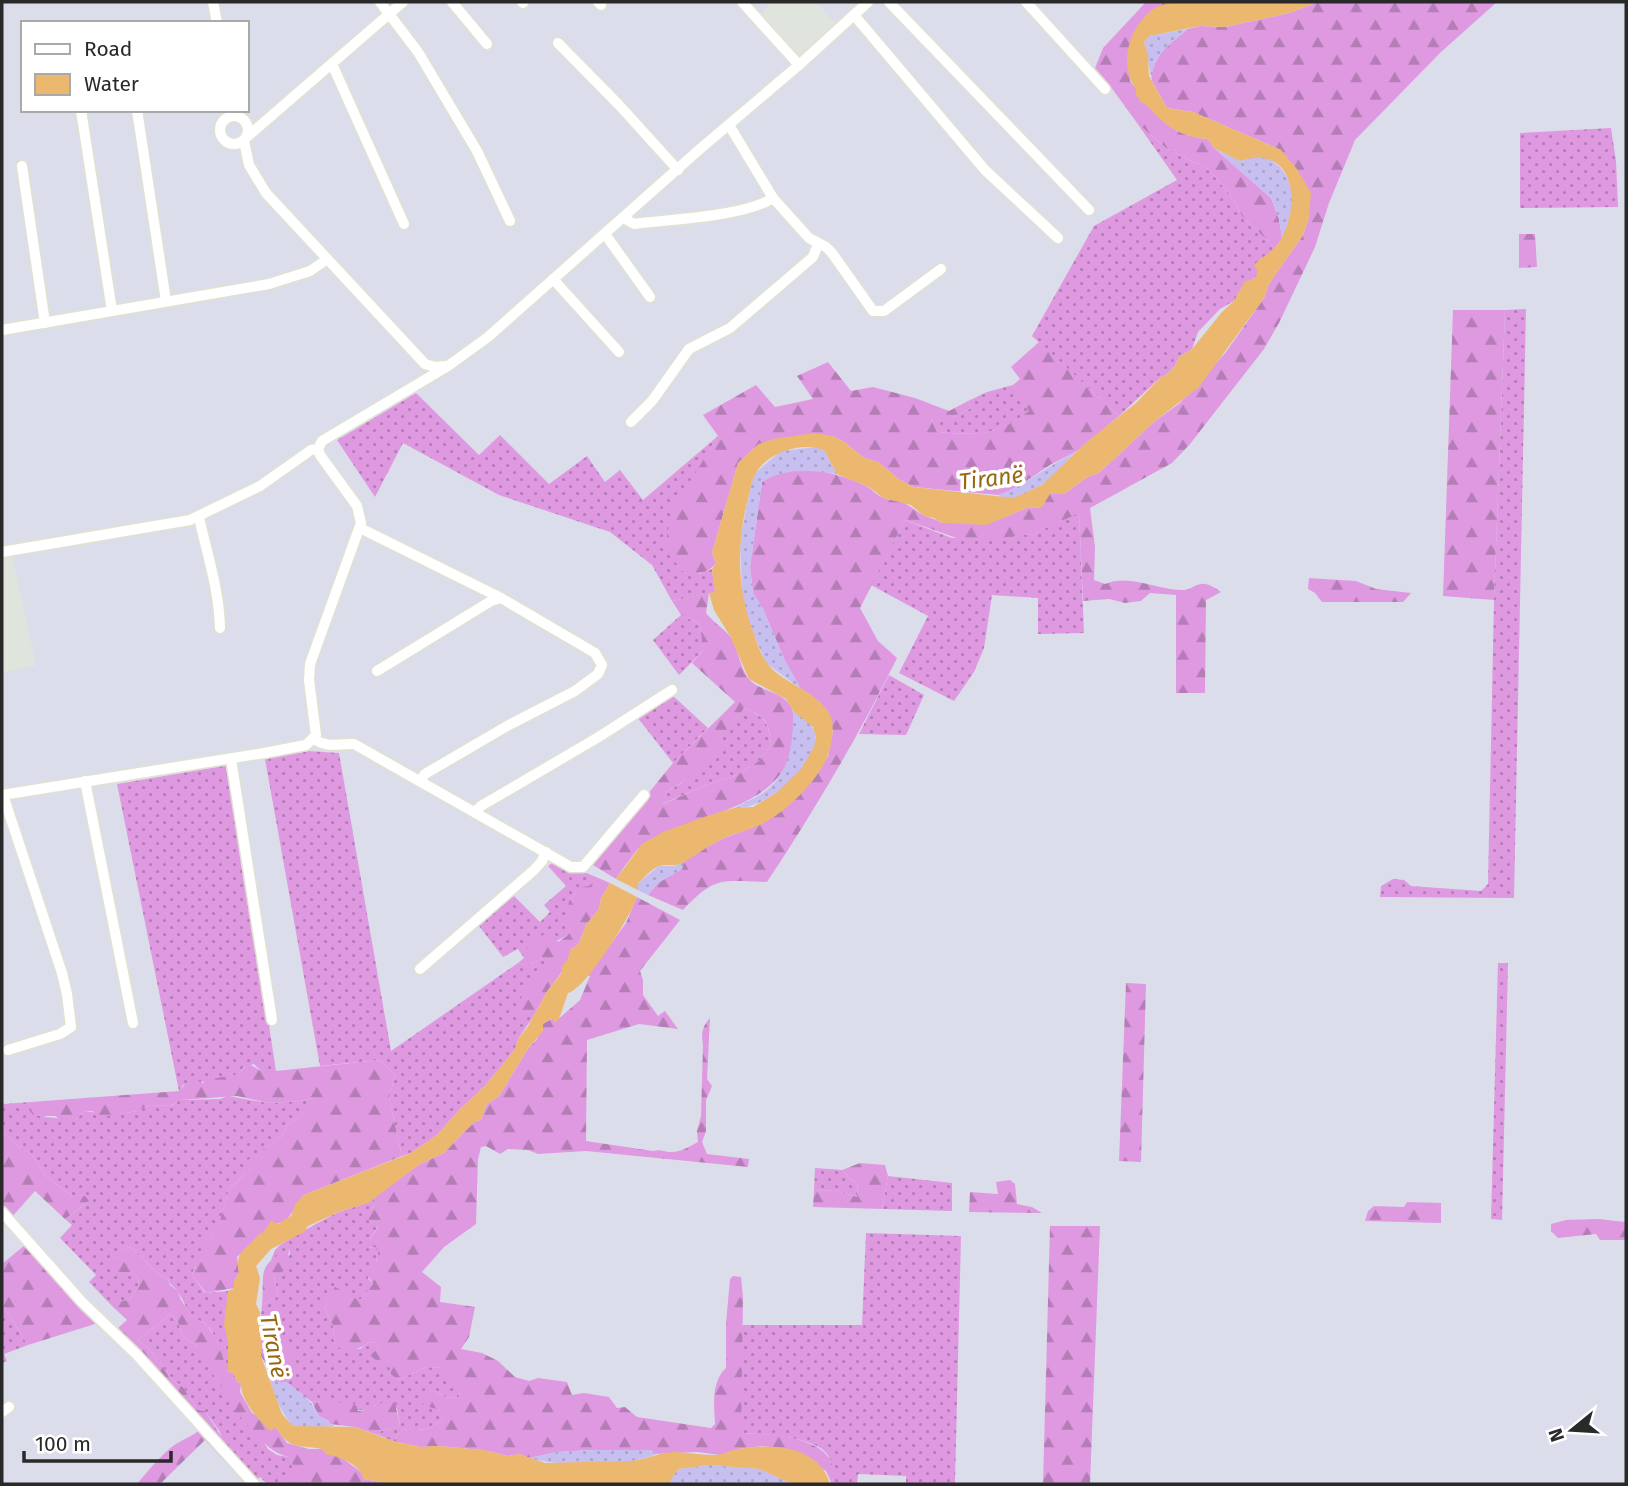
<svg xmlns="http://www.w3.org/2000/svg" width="1628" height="1486" font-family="'Fira Sans',sans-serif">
  <defs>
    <pattern id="grass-dots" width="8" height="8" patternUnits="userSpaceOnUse" patternTransform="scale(1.75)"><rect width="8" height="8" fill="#df99e1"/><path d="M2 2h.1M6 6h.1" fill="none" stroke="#b57db6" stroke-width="1.8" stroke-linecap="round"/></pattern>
    <pattern id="forest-firs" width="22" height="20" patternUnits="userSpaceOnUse" patternTransform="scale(1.75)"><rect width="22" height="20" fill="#df99e1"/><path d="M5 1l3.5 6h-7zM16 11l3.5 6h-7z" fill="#b57db6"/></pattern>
    <pattern id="sand-dots" width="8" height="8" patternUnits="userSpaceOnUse" patternTransform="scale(1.75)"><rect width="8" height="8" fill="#c7bff0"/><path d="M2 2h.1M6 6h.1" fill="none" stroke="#aba4ce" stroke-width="1.8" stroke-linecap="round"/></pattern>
  </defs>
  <rect width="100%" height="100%" fill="#dcddeb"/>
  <g fill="#dfe4dc">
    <polygon points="772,2 816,2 836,24 796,58 759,16"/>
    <polygon points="12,554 36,665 2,673 2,555"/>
  </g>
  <g fill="url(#grass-dots)">
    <polygon points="1137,123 1166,148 1209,170 1231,196 1242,216 1275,248 1270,255 1260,259 1257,276 1242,287 1234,301 1220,309 1198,332 1192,349 1179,357 1175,366 1166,375 1161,377 1119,416 1032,336 1094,226 1177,180"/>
    <polygon points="1611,128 1616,161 1618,207 1520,208 1520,133"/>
    <polygon points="1526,309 1514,898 1380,897 1381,886 1393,879 1404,880 1411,886 1481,891 1488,884 1494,600 1505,310"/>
    <path d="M1013 385 1030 411C996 437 977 435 937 432L931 418H952L971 408 968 401 987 392Z"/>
    <polygon points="416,393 479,455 500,435 549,484 587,456 605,482 620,470 643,500 718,436 697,472 699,574 712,569 715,592 672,601 652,565 610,532 499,495 403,443 375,497 337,440"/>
    <polygon points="1079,512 1084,633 1038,634 1038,598 992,595 984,648 974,672 954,701 899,673 928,616 871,585 905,520 952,538 1033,534"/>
    <polygon points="681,615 700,624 703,651 679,675 653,640"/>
    <polygon points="889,675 924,695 906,735 859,734"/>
    <polygon points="671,694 708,728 673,763 637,717"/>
    <path d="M744 708C766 717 769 722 771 745L759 761 735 776 711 783 662 804 666 792 683 782 720 737 728 732Z"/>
    <polygon points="308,751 339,753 391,1051 518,963 527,966 543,958 546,963 545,972 536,982 522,1017 533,1017 518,1039 515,1049 485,1086 460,1109 437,1135 411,1153 402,1156 389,1098 395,1075 380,1060 320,1066 265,759"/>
    <polygon points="229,765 276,1071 261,1071 254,1064 244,1067 239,1074 231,1077 183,1085 179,1091 117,784"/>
    <polygon points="555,861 589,874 595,885 576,893 569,901 572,926 568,935 524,958 518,949 503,957 479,926 513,895 540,922 550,912 544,905 566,886 548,866"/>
    <polygon points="1498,963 1508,963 1502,1220 1491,1219"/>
    <path d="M228 1096 268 1103 300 1101 315 1098 303 1115 288 1124 281 1137 249 1160 252 1168 229 1189 219 1225C210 1231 212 1242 206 1250 199 1259 195 1264 192 1275L205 1293 228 1291V1371C221 1358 217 1335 207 1325 203 1321 196 1320 192 1316 186 1309 183 1299 178 1292 175 1286 170 1286 168 1279 153 1274 144 1256 130 1247L121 1250 114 1272H129L138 1277 139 1286 129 1300 118 1301 113 1307 89 1282 96 1275 60 1238 72 1225 65 1219 88 1202 85 1196H72L57 1185 46 1176 32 1155 15 1144 2 1131V1102L4 1104 31 1102 29 1110 46 1117 75 1120 85 1111 111 1115 138 1111 149 1105 171 1106 180 1100 220 1099Z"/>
    <polygon points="815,1168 842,1170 850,1179 858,1183 857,1197 835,1190 814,1191"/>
    <polygon points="888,1176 952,1183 952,1211 882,1209"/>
    <path d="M374 1197 375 1204 372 1208 370 1221 378 1226 369 1241V1248L375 1247 378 1250 376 1263 368 1278 373 1284 361 1299 356 1300 335 1288 324 1306 333 1326 335 1346 360 1349 369 1342 376 1343 379 1348 371 1355 389 1364 398 1380 426 1367 442 1368 460 1390 459 1397 448 1398 434 1391 428 1407 442 1410 443 1419C430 1431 420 1431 403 1429L393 1441 378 1435 381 1431 400 1426 397 1408 375 1405C356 1420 335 1397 312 1402L286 1382 290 1376 279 1364 285 1343 279 1342 273 1345 267 1341 269 1332 260 1327 262 1305 278 1296 274 1276 290 1254 289 1249 271 1260 275 1250 280 1245C298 1234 320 1221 339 1212 351 1207 365 1206 374 1197Z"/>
    <path d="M866 1233 961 1236 955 1484H906V1476L858 1474 857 1484H832C834 1473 833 1457 822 1449 803 1436 764 1434 741 1433V1325H862Z"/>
    <polygon points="2,1304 28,1345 4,1354 7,1361 2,1363"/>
    <polygon points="171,1314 178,1322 183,1336 197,1346 204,1355 218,1383 233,1398 241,1417 262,1439 268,1449 277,1455 289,1457 297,1471 285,1484 267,1484 260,1477 257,1479 220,1439 222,1439 220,1432 205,1411 198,1410 183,1387 173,1380 149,1349 138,1340"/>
  </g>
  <g fill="url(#forest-firs)" fill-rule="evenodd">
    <path d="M1146 2H1184C1132 6 1138 39 1130 81 1153 110 1166 136 1208 139L1214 148 1271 198 1279 219 1282 238 1275 248 1242 216 1231 196 1209 170 1166 148 1137 123 1108 83 1095 68 1103 48Z"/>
    <path d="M1319 2H1497L1441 52 1355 140 1329 203 1315 247 1279 323 1264 349 1190 444 1172 463 1090 508 1095 547 1094 580 1105 584C1130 573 1158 591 1185 590 1191 589 1195 585 1201 584 1208 583 1215 588 1221 592L1206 600 1205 693H1176V595L1150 593 1141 601 1125 603 1109 599 1083 601 1079 513 1033 534 968 542 905 520 860 608 878 641 897 658C858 737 816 808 767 882 721 881 716 875 683 910L648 895 658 883 682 869 684 862 695 853 724 838 743 831 828 757 833 731 820 702 801 689 785 661 763 609 753 593 750 567 762 482C792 461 835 471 866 486 872 489 877 496 884 498 888 500 895 500 899 501 909 504 914 510 923 515 929 518 936 519 942 523L1002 518 1027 508 1042 507 1049 494H1064L1086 478 1100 472 1155 421 1180 403 1226 352 1264 298 1269 284 1303 235 1309 218 1281 150 1193 112 1167 108 1152 81 1151 71 1163 49 1188 29 1200 26 1225 27 1289 13Z"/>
    <polygon points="1519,234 1535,234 1537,267 1519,268"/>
    <polygon points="1453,310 1505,310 1494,600 1443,596"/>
    <path d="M1039 342 1119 416 1077 451 1050 465 1014 489 998 495 914 487 900 480 878 462 864 458 843 441 832 436 759 444 738 463 712 553 716 563C706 576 694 574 681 571L665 545 672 511 718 436 703 415 756 385 775 407 813 399 797 376 828 362 851 391 873 387 915 398 949 411 968 401 971 408 952 418 931 419 937 432C977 435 996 437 1029 411L1013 385 1020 379 1011 367Z"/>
    <polygon points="1309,578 1356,581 1376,589 1411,593 1403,602 1322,602 1315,593 1308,589"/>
    <path d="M709 593 706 613C713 622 722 627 729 635 738 646 739 666 748 678 759 692 782 690 791 707 795 715 793 725 793 733 794 809 695 813 646 842 637 847 623 869 616 879L593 865 595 859 673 763 735 702 692 663 703 651 700 624 681 615 672 601ZM744 708C767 717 769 722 771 745L759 761 735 776 711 783 663 804 666 792C688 779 707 767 722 746L720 737 728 733Z"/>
    <path d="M589 874 610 883 601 898 599 909 586 925 578 945 571 949 568 959 562 967V972L548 990 533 1017H522L516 1009C519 1004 521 997 524 992 533 981 551 974 543 958L527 966 518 963 524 958 529 944 551 930 555 934 558 942 568 935 572 926 567 920 569 901 576 893 577 888 594 885Z"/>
    <path d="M637 897 680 920 640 971 643 980V995L658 1016 665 1011 678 1029 639 1024 587 1040 586 1141 653 1151C660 1149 664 1152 670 1152 680 1153 690 1146 698 1142L697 1131 701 1116 703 1045C701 1033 702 1027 710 1018L707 1079 712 1086 706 1100V1131L702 1142 707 1154 749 1159 748 1167 586 1151 538 1154 528 1150 508 1149 500 1154 486 1146 481 1147 478 1159 476 1224 444 1247 422 1272 441 1287 440 1302 475 1307 469 1337 461 1349 482 1353 498 1361 515 1377 529 1381 538 1378 567 1382 572 1395 584 1393 609 1397 617 1408 625 1407 637 1417 711 1428 715 1424C714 1405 711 1382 726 1368V1323L730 1279 733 1276 741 1277 743 1297 741 1433C767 1434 828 1436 833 1468 834 1473 833 1479 832 1484L826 1471 792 1450 762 1446 738 1449 720 1455 697 1452 656 1454 650 1450H593L557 1452 530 1458 519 1454 508 1456 483 1450 438 1446 420 1447 393 1441 403 1429C420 1431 430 1431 443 1419L441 1410 428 1407 418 1401 424 1393 434 1391 448 1398 459 1397 460 1390 443 1377 442 1368 426 1367 398 1380 391 1374 389 1364H380L370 1355 379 1348 376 1343 369 1342C358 1351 348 1352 335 1346L333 1326 324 1306 335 1287 356 1299H361L373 1284 364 1270 376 1263 378 1251 375 1247 368 1248 369 1241 378 1227 370 1221 367 1216 375 1204 374 1197 420 1164 444 1153 467 1129 476 1121 481 1120 487 1104 499 1096 527 1050 537 1039 543 1024 553 1018 555 1022 580 1000 590 976H588L626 923Z"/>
    <polygon points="1126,983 1146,984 1141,1162 1119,1161"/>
    <path d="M380 1060 395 1075 389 1098 402 1156 304 1195 286 1221 268 1226 263 1234 237 1257 239 1273 234 1281V1288L206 1293 192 1275 199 1256 206 1250 205 1241 211 1238 214 1228 219 1224 229 1189 252 1168 248 1160 281 1137 288 1124 303 1115 314 1098 300 1101 268 1103 237 1096 181 1100 170 1106 149 1105 138 1111 102 1117 92 1111H85L75 1120 64 1122 55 1116H34L29 1110 31 1102 179 1091C186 1082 192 1078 203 1083L206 1080 239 1074 248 1063 261 1071H276Z"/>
    <polygon points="2,1131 15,1144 32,1155 46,1176 57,1185 72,1196 85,1196 89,1201 65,1219 35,1191 11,1218 2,1207"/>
    <polygon points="860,1163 885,1165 888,1176 882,1209 813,1207 814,1191 835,1190 857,1197 858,1183 850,1179 842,1170"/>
    <polygon points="1010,1180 1015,1184 1017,1204 1032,1207 1042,1213 969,1212 970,1192 998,1194 996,1182"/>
    <polygon points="1407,1202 1441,1203 1441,1223 1365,1221 1368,1211 1374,1206 1404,1207"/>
    <polygon points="1597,1219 1626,1222 1626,1240 1600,1240 1596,1234 1558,1238 1551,1231 1551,1224 1566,1220"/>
    <polygon points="1050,1226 1100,1226 1090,1484 1043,1484"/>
    <polygon points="25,1245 98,1323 28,1345 2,1304 2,1264"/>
    <path d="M130 1247C144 1256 153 1274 168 1279L170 1285 178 1291 181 1300 192 1316 207 1325 215 1337 228 1371 234 1374 237 1382 241 1383 240 1392 252 1413 275 1426 287 1443 309 1449H322L328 1455 337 1454 362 1473 364 1479 392 1484H285L296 1471 289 1457C264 1452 252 1426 233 1410L232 1398 218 1383 197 1346 183 1336 178 1322 171 1314 138 1340 149 1349 173 1380 183 1387 198 1410 205 1411 223 1439H220L117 1329 127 1320 113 1307 118 1301 129 1300 139 1286 138 1277 129 1272H114V1264L121 1250Z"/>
    <path d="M289 1249 287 1269 274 1276 278 1296 262 1305C265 1274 255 1266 289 1249Z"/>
    <polygon points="260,1327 269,1332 267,1341 273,1344 279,1342 293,1343 292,1356 281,1359 279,1364 290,1376 286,1382 281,1383 275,1380 261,1356"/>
    <polygon points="394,1398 400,1426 381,1431 378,1435 355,1427 330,1424 329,1421 319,1416 312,1402 332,1400 340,1403 349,1399 357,1407 358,1411 361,1411"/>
    <path d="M202 1428 251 1484H246L205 1440 160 1484H137C147 1472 160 1456 173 1446 183 1439 192 1437 202 1428Z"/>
  </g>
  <g fill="url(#sand-dots)">
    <path d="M1188 29C1171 44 1151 56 1152 81L1144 42 1148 36Z"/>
    <path d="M1214 148 1240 161C1246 159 1255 155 1261 156 1282 161 1295 185 1293 205 1292 216 1286 228 1282 238L1279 219 1271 198Z"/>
    <path d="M817 447 824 450 837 474C813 470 783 468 762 482L750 567 753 593 763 609 785 661 801 689 766 663 757 642 747 616 742 593 740 540 753 475 781 451Z"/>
    <path d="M1077 451C1060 468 1025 510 998 495 1026 484 1050 465 1077 451Z"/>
    <path d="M793 711C801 717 813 723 815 734 822 764 762 812 734 808 745 802 759 797 768 789 792 769 793 739 793 711Z"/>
    <polygon points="684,862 682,869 658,883 648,895 638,890 638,883 659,866 675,866"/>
    <path d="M267 1369 275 1380 281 1383 286 1382C301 1392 311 1400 319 1416L329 1421 330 1424 334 1426 311 1428 293 1426C278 1409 273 1391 267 1369Z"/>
    <path d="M593 1450H650L656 1454C631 1467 556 1467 530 1458L557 1452Z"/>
    <polygon points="710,1465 760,1469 792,1484 664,1484 669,1482 678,1469"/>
  </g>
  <g fill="#ecb870">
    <path d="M1184 2H1319L1289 13 1225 27 1200 26 1149 36 1144 42 1148 55 1149 76 1167 108 1193 112 1281 150 1297 169 1311 193 1309 218 1303 235 1269 284 1264 298 1199 387 1155 421 1100 472 1086 478 1064 494H1050L1042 507 1027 508 986 525 942 523 934 518 924 516 911 505 883 498 869 487 837 474 824 450C805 443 781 449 765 462 752 474 752 483 748 499 736 544 737 590 754 634 757 643 761 655 767 663 783 685 819 690 831 717 835 727 831 748 827 758 814 785 786 812 760 825 747 831 733 833 720 840 707 846 697 855 684 862 676 868 668 863 659 866 651 869 644 878 638 883V890L616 879 642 844 663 832 707 816 734 808 753 807 776 793 801 769 814 747 816 737 813 727 793 711 786 699 749 679 730 636 714 610 709 593 715 592 712 569 716 563 712 553 738 463 759 444 773 439 814 433 832 436 843 441 864 458 878 462 900 480 914 487 1014 498 1042 485 1089 440 1136 403 1161 377 1166 375 1175 366 1179 357 1192 349 1222 312 1234 301 1245 281C1251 281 1256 278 1258 272L1254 265C1264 254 1273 254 1281 239 1302 202 1293 143 1240 161L1214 148 1208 139C1189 138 1171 130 1157 116 1151 110 1148 104 1140 102L1136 94V89C1118 66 1129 27 1152 10 1161 3 1173 3 1184 2Z"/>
    <path d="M610 883 637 897C631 916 585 990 568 993L559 1019 555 1022 552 1018 543 1024V1031L527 1050 499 1096 487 1104 481 1120 476 1121 467 1129 444 1153 420 1164 368 1203 341 1211 308 1226 304 1232 271 1249 256 1266 260 1278 256 1304 260 1312 262 1343 261 1356 282 1414 293 1426 355 1427 393 1441 420 1447 438 1446 483 1450 508 1456 519 1454 545 1463 630 1461C645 1460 658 1453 673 1452 688 1452 709 1457 722 1454 727 1453 732 1450 738 1449 772 1443 819 1446 830 1484H792L760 1469 710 1465 678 1469 669 1483 664 1484H392L364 1479C360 1465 340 1456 328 1455L322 1449C296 1444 292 1451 275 1427L271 1431C259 1421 240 1400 241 1383L237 1382 234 1374 228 1371V1342L224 1324 228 1291 234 1288V1281L239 1273C234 1250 247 1250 259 1234L263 1233 271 1221 278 1224 291 1216 296 1203 304 1195 411 1153 437 1135 460 1109 485 1086 515 1049 518 1039 527 1028 548 990 562 973 561 967 568 959 571 949 578 945 586 925 599 909 601 898Z"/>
  </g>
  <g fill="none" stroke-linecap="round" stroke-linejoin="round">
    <defs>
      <g id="minor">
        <polyline points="213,2 217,23"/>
        <polyline points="380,2 418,52 477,151 510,221"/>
        <polyline points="452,2 487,44"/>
        <polyline points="522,2 523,3"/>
        <polyline points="598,2 601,5"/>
        <polyline points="742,2 799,65"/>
        <polyline points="889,2 1089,210"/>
        <polyline points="1026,2 1105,89"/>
        <polyline points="854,15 985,170 1058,238"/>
        <polyline points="558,43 619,105 678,170"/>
        <polyline points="332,64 404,224"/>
        <polyline points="81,110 112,311"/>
        <polyline points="137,110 166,301"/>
        <circle cx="234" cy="130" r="14"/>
        <polyline points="729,125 773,198 809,238 826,247 832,253 873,311 884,311 941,269"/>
        <polyline points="247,137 403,2"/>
        <polyline points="244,141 249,165 266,193 425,364 435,367 445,366"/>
        <polyline points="22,166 45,323"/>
        <path d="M624 218 634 224C671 219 743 217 773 198"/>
        <polyline points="605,234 650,297"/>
        <polyline points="553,279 619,352"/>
        <polyline points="2,330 269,284 310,271 326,260"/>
        <polyline points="631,422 652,401 689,349 730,328 813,257 818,244"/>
        <path d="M199 517C207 554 219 589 220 628"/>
        <polyline points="360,528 501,598 595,653 602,665 598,674 575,691 507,726 425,774 420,781"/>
        <polyline points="2,552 190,520 260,486 311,450 318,449 322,441 448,366 488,337 700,149 799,65 868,2"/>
        <polyline points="377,671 491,601 501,598"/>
        <path d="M314 739C328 749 338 743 354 744L571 867H583L644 795"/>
        <polyline points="231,759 272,1020"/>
        <polyline points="85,781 133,1023"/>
        <polyline points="2,795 264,753 306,745 316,735 309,680 310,664 361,523 357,506 320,455 318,449"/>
        <polyline points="3,795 62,973 67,994 71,1027 60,1034 8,1050"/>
        <polyline points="475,812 481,806 597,738 672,690"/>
        <polyline points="420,969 534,870 542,861 546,852"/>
        <polyline points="2,1212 82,1302 137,1355 254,1484"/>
        <polyline points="2,1412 9,1407"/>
      </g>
    </defs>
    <use href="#minor" stroke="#e0e2d1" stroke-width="13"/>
    <use href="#minor" stroke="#fff" stroke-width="10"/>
  </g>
  <g text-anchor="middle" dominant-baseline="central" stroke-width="7" stroke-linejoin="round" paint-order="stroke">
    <g font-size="23" font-style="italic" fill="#976810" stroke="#fff">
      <text transform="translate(991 478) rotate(-7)">Tiranë</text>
      <text transform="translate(274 1346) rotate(79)">Tiranë</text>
    </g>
  </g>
  <rect width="1628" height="1486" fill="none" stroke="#292929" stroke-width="7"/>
  <rect x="21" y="21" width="228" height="91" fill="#ffffff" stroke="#a9a9a9" stroke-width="2"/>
  <rect x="35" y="44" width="35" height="10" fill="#ffffff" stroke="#a9a9a9" stroke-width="2"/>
  <text x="84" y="56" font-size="21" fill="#292929">Road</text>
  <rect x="35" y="74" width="35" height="21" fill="#ecb870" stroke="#a9a9a9" stroke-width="2"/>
  <text x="84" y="91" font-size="21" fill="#292929">Water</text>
  <g transform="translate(1572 1430) rotate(252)" stroke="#ffffff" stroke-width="5" paint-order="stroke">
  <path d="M0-5L12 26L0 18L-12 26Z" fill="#292929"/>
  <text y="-10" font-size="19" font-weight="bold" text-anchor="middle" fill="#292929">N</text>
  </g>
  <path d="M24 1451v10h147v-10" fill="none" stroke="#292929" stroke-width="3.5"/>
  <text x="35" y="1451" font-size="21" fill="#292929" stroke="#ffffff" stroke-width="5" paint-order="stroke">100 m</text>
</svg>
